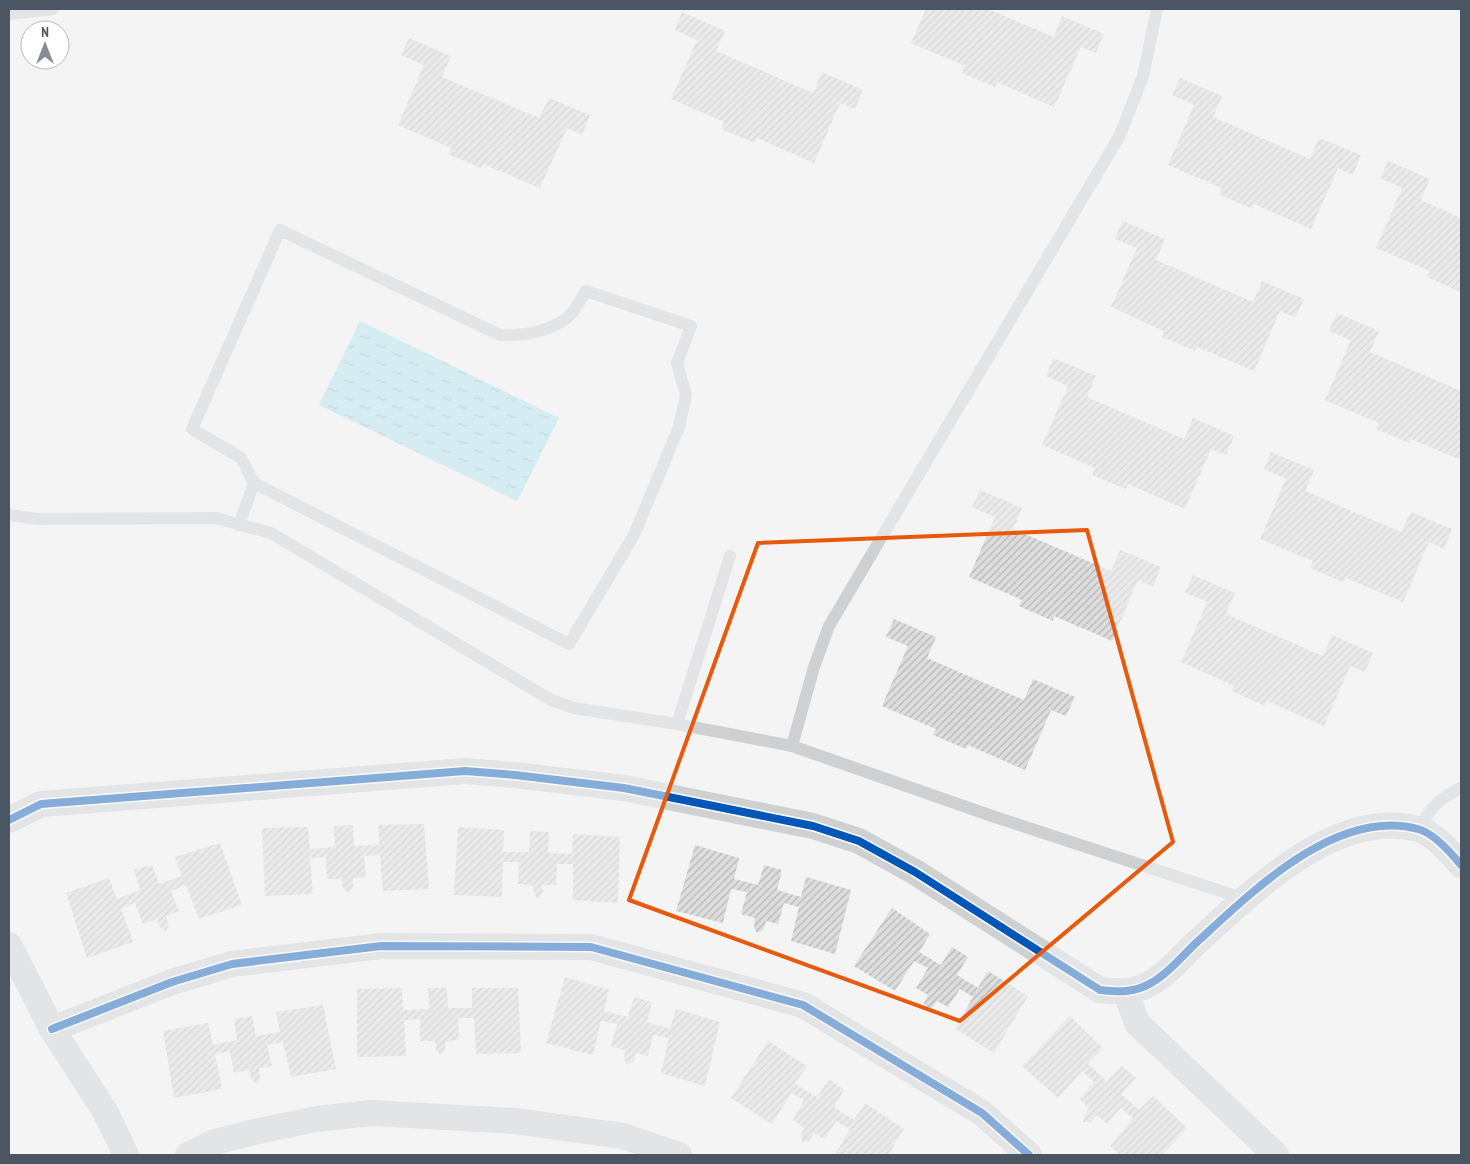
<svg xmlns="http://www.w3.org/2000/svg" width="1470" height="1164" font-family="'PT Sans Narrow',sans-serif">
  <defs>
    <pattern id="water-ripples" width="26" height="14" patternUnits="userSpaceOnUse" patternTransform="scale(1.25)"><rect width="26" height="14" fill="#aee2f0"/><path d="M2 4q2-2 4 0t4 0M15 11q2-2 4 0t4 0" fill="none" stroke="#90bac6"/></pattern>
    <pattern id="building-hatch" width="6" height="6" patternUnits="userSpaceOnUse" patternTransform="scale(1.25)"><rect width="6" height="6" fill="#ddddde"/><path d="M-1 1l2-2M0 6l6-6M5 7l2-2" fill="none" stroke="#b5b6b7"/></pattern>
  </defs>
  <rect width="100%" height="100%" fill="#f4f4f4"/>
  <polygon fill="url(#water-ripples)" points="360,321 559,418 517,501 319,405"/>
  <g fill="url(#building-hatch)">
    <polygon points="926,9 988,9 1054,37 1062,16 1104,34 1096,53 1081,47 1054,107 997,82 995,87 962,73 965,66 911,43"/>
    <polygon points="682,12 725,31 716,51 813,93 822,72 863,90 855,109 840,103 814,163 757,138 755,143 721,129 724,122 671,99 697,40 675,30"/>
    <polygon points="409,38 451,56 442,77 539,118 549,98 590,115 582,135 567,128 540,188 483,164 481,168 448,154 451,148 398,125 424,65 401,55"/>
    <polygon points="1180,78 1222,96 1213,117 1310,159 1319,138 1361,155 1353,175 1338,168 1311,229 1254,204 1252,209 1219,194 1222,188 1168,165 1194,105 1172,95"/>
    <polygon points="1388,161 1430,179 1421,200 1461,218 1460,292 1427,277 1430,271 1376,248 1402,188 1380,178"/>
    <polygon points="1122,221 1165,239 1156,260 1253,302 1262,281 1304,299 1295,317 1280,311 1254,371 1197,347 1195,351 1162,337 1164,331 1111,307 1137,248 1115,239"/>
    <polygon points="1337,313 1379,331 1370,352 1461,391 1461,460 1411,439 1409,443 1376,429 1379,423 1325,400 1351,340 1329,331"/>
    <polygon points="1053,358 1096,376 1087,397 1184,439 1193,418 1234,436 1226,455 1211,449 1185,509 1128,484 1126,489 1092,475 1095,468 1042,445 1068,386 1046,376"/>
    <polygon points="1271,452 1314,470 1305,491 1401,532 1411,512 1452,529 1444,549 1429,542 1403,602 1346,578 1343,582 1310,568 1313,561 1260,539 1286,479 1264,469"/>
    <polygon points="980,490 1022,508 1013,529 1111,571 1120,550 1161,567 1153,587 1138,580 1112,641 1054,616 1053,621 1019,606 1022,600 969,577 995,517 972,507"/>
    <polygon points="1193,575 1235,593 1226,614 1323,656 1332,635 1373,653 1365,672 1350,666 1324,726 1267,701 1265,706 1232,691 1234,686 1181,662 1207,602 1185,593"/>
    <polygon points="894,619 936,637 927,658 1024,700 1033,679 1075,697 1066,716 1051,710 1025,770 968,745 966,749 933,735 936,729 882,706 908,646 886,637"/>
    <polygon points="424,824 429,889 383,891 380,855 364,856 366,877 353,878 353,888 348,893 343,888 342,879 327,879 326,857 310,858 313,894 265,896 262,828 308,827 310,849 335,847 334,826 353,825 354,846 379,845 378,825"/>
    <polygon points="458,827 504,830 503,852 529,852 530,831 549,832 548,853 572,854 573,834 620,837 618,903 573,900 573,864 557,864 556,885 543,885 542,895 538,899 534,894 533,885 518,884 519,862 503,862 502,897 454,895"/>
    <polygon points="220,843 242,905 199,919 186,885 171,891 179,911 166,916 169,925 166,931 160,927 157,919 143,924 135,903 121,908 133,942 87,958 66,893 109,878 117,899 140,890 134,870 152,865 159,884 182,876 175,857"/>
    <polygon points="695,845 739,858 734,879 758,885 764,865 782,870 777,890 801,897 806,877 851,890 835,954 791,941 799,907 784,903 778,924 766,921 763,930 757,933 754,927 755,918 741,914 747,892 731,889 723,923 676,911"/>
    <polygon points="892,908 930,934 919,952 941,965 952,947 968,957 957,975 978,988 988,971 1028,996 994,1053 955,1029 973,997 960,989 948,1007 937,1001 932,1008 925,1010 924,1003 928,995 916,988 928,968 914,961 895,991 854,966"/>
    <polygon points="565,977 609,990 604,1011 628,1017 634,997 652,1002 647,1022 670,1029 676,1009 720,1022 705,1086 661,1073 669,1038 653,1035 648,1056 636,1053 633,1062 627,1065 624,1059 625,1050 611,1046 617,1024 601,1021 593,1055 546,1043"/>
    <polygon points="402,988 403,1010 429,1009 428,988 447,988 448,1008 472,1008 472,988 518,988 521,1053 476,1054 474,1018 458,1018 459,1040 446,1041 445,1050 441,1055 436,1050 435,1041 420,1041 420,1019 404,1020 406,1056 357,1057 357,989"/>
    <polygon points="323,1005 336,1069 291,1077 283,1042 267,1045 272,1066 259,1068 260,1078 257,1084 251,1079 249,1070 234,1073 230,1051 215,1054 222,1089 174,1098 163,1031 208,1023 213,1045 237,1040 234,1019 252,1016 256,1036 280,1032 276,1012"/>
    <polygon points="1070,1016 1103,1048 1088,1064 1107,1081 1122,1066 1136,1078 1121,1094 1139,1110 1153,1096 1187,1128 1162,1155 1120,1155 1110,1146 1133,1118 1121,1108 1107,1124 1097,1115 1090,1122 1083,1122 1084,1116 1089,1108 1079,1099 1094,1082 1082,1071 1058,1098 1022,1066"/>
    <polygon points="768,1041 807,1066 795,1084 817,1097 829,1079 844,1090 834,1107 854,1120 865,1103 904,1129 888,1155 835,1155 850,1129 836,1121 825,1139 814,1133 809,1141 802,1142 801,1135 804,1128 793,1120 804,1100 791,1093 772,1124 731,1098"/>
  </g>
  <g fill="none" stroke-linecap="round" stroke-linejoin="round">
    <g stroke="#ced0d2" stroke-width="12">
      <polyline points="1157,9 1143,76 1120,135 829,626 814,667 792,746 992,816 1245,899"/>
      <polyline points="9,14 53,9"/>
      <polyline points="9,515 37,519 216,518 271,533 551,700 574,708 677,724 792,746"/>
      <path d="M239 525 254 483 241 458 192 429 280 230 500 335C524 336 549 332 568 317 575 311 581 299 586 291L691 326 677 363 686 395 679 427 634 535 569 644 254 483"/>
      <polyline points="677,724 730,556"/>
      <path d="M1419 829C1431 807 1438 799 1461 788"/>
    </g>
    <g stroke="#ced0d2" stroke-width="26">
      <path d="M9 820 41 804 465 771 515 775 624 788 813 826 859 841 915 872 1100 990C1119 992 1134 993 1151 983 1168 974 1183 955 1197 942 1251 893 1336 807 1418 829 1433 833 1452 854 1461 865"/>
      <polyline points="9,945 52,1029 106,1113 126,1155"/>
      <polyline points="1126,993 1137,1023 1276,1155"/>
      <polyline points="52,1029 172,982 232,964 381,946 591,947 803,1005 982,1113 1029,1155"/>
      <polyline points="188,1155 215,1142 254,1132 316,1119 371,1113 515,1121 623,1136 679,1155"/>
    </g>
    <defs>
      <g id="cycleway">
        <path d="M9 820 41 804 465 771 515 775 624 788 813 826 859 841 915 872 1100 990C1119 992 1134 993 1151 983 1168 974 1183 955 1197 942 1251 893 1336 807 1418 829 1433 833 1452 854 1461 865"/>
        <polyline points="52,1029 172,982 232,964 381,946 591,947 803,1005 982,1113 1029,1155"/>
      </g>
    </defs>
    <use href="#cycleway" stroke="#fff" stroke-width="11"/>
    <use href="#cycleway" stroke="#0057b8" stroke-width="8"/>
  </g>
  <path d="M0 0H1470V1164H0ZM1087 530 1173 842 960 1021 629 900 758 543Z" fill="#f4f4f4" fill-opacity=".55" fill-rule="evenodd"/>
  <path fill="none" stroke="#e8590c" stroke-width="4" stroke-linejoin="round" d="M1087 530 1173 842 960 1021 629 900 758 543Z"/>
  <rect width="1470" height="1164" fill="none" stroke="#4a5661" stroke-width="20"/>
  <g transform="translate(45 45)"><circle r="24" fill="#ffffff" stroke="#b7bbc0"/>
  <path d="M0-4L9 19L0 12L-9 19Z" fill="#868d94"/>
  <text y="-8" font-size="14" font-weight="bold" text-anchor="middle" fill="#4a5661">N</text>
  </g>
</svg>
